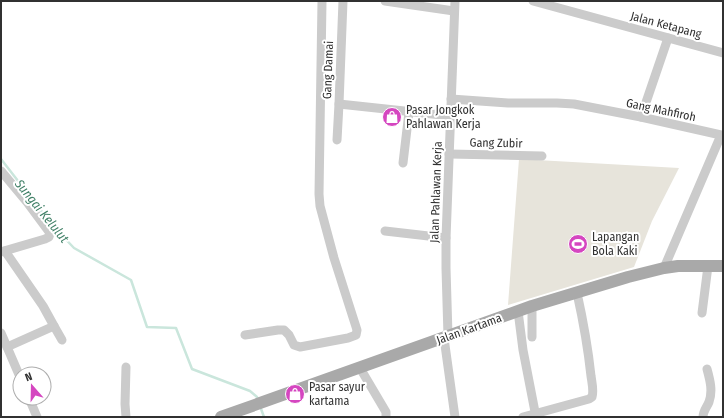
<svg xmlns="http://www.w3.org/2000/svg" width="724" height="418" font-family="'Fira Sans Condensed',sans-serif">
  <rect width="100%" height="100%" fill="#fff"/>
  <polygon fill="#e7e4db" points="519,159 679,168 652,221 634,267 508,305"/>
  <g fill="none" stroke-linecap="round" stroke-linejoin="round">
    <g stroke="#cae6dc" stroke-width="2.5">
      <polyline points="1,159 53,226 74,248 131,280 147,327 176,328 192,369 250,391 257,397 258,399"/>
      <polyline points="260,406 264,417"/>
    </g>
    <g stroke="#cbcbcb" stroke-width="9">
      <polyline points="385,1 454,11"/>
      <polyline points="533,1 723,53"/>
      <polyline points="451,99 508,103 557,103 574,104 641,117 721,135 664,268"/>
      <polyline points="339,104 451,116"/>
      <polyline points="641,117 668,38"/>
      <polyline points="337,140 339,104 343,1"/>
      <polyline points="449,154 542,156"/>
      <polyline points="403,163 409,112"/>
      <polyline points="1,171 27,202 50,233 49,237 45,239 1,252"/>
      <polyline points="385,231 446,238"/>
      <polyline points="5,251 43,306 54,326 7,347"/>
      <polyline points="518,311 523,350 536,417"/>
      <polyline points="702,313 708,266"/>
      <polyline points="54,326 62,340"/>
      <polyline points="1,333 20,377"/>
      <polyline points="245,335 278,330 284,330 289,335 294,345 300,347 348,338 356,335 357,330 334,258 320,206 319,194 322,1"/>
      <polyline points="448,336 446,268 446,238 455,1"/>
      <polyline points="532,337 532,306"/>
      <polyline points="444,338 455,417"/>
      <polyline points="360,368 386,412 386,417"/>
      <polyline points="29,398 37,417"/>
      <polyline points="126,417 125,404 126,367"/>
      <path d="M523 417 589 399 592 397C594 391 592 383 591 376 588 348 583 320 577 293"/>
      <path d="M703 417C703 411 707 407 709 402 713 391 710 380 707 369"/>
    </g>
    <polyline stroke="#a9a9a9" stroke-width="12" points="221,417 532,306 628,277 664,268 678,266 723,266"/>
  </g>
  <defs>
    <symbol id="shop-disc" viewBox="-11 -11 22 22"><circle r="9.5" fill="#d546c0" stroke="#fff"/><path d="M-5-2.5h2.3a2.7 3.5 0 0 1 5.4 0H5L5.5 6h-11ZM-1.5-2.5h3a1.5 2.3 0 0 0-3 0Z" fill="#fff"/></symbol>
    <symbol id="stadium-disc" viewBox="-11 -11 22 22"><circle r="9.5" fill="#d546c0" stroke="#fff"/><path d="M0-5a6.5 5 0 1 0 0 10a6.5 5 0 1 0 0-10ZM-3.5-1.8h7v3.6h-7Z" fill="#fff"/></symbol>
  </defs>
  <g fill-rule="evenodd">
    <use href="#shop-disc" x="381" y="106" width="22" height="22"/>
    <use href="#stadium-disc" x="567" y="233" width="22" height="22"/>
    <use href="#shop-disc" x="284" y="383" width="22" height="22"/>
  </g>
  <g text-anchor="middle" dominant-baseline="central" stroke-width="4" stroke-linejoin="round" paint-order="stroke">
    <g font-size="12" fill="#313131" stroke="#fff">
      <text transform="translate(666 25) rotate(15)">Jalan Ketapang</text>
      <text transform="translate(328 70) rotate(-88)">Gang Damai</text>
      <text transform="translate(661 110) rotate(12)">Gang Mahfiroh</text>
      <text transform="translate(496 143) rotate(1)">Gang Zubir</text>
      <text transform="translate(436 192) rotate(-88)">Jalan Pahlawan Kerja</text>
      <text transform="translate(469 329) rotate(-20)">Jalan Kartama</text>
    </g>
    <g font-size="12" fill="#313131" stroke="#fff" text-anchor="start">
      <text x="406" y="110">Pasar Jongkok<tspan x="406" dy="14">Pahlawan Kerja</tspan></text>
      <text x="592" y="237">Lapangan<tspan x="592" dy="14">Bola Kaki</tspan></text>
      <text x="309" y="387">Pasar sayur<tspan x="309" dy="14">kartama</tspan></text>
    </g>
    <g font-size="13" font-style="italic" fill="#418067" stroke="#fff">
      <text transform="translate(42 211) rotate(51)">Sungai Kelulut</text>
    </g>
  </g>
  <rect width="724" height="418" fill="none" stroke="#313131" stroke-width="4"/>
  <g transform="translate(32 386) rotate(340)"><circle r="19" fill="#ffffff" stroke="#adadad"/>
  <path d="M0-3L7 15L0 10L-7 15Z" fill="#d546c0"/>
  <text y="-6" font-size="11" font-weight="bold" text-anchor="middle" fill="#313131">N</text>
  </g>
</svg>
